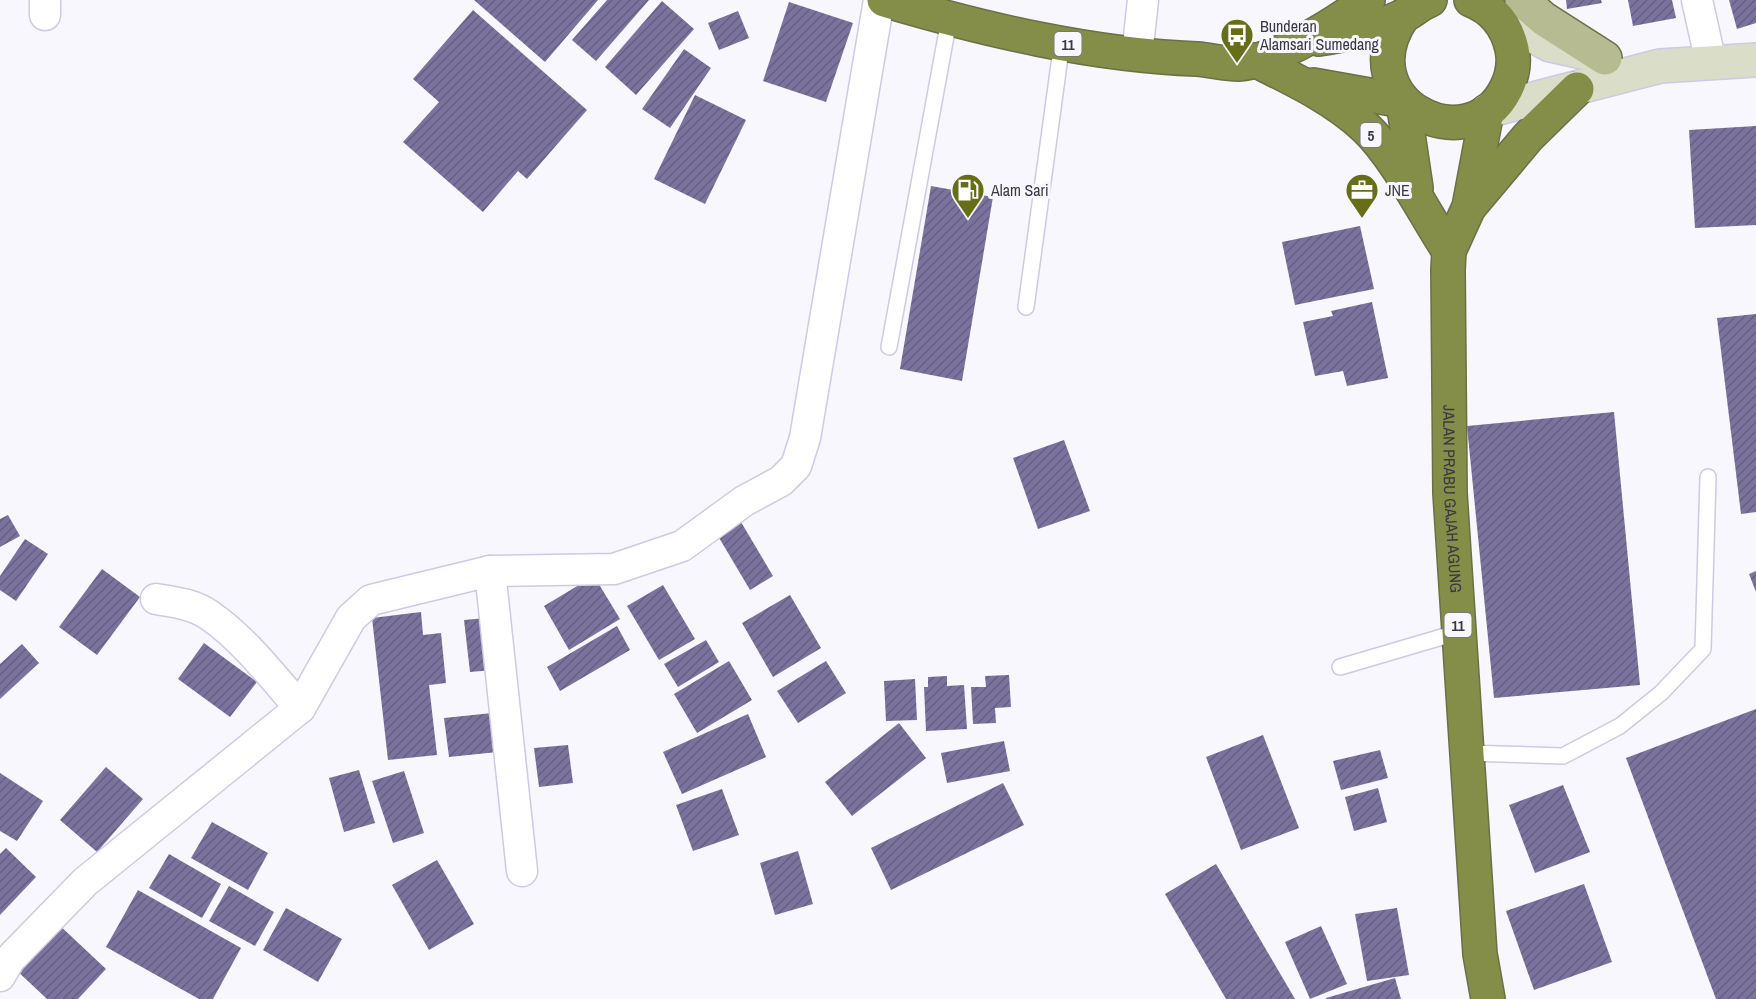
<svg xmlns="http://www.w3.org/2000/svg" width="1756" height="999" font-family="'Archivo Narrow',sans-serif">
  <defs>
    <pattern id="building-hatch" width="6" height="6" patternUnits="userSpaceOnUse" patternTransform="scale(1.5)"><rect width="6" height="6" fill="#7b739d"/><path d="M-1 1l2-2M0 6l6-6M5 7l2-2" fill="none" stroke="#665f82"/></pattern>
  </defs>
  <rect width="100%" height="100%" fill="#f8f7fd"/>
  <g fill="url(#building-hatch)">
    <polygon points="474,0 598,0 545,62"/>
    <polygon points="607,0 649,0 596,61 572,40"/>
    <polygon points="1566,0 1601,0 1602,3 1567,9"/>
    <polygon points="1628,0 1672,0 1676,18 1633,26"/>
    <polygon points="1729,0 1756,0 1756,23 1737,29"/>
    <polygon points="662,1 694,29 636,95 605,67"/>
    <polygon points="789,2 853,23 826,102 763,81"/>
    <polygon points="473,10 587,110 527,179 518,171 483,212 403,142 439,102 413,79"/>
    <polygon points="738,11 749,38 719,50 708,23"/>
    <polygon points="684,49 711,68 670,128 642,109"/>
    <polygon points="695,95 746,120 705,204 654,179"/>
    <polygon points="1756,126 1756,225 1695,228 1689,130"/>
    <polygon points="931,186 993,197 962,381 900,369"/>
    <polygon points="1360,226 1374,289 1295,305 1282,242"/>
    <polygon points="1372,302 1388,378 1347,386 1343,371 1315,376 1303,322 1333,316 1331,311"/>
    <polygon points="1756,314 1756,512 1741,514 1717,318"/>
    <polygon points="1614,412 1640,685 1494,698 1467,426"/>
    <polygon points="1064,440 1090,511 1038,529 1013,458"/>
    <polygon points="8,515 20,536 0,547 0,519"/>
    <polygon points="741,522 773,576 750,590 718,536"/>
    <polygon points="25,539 48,554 16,601 0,590 0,576"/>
    <polygon points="102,569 140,597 97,655 59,627"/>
    <polygon points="1756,571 1756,592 1749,574"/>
    <polygon points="594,576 620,619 569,650 544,606"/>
    <polygon points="663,585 695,639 659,660 627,606"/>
    <polygon points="790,595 821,648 773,677 742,623"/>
    <polygon points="421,612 423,635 441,633 446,683 429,685 437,755 388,760 372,618"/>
    <polygon points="486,618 493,670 470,672 464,620"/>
    <polygon points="617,626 630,650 560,691 547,667"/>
    <polygon points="706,640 719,662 678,687 664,664"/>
    <polygon points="204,643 257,682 230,717 178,679"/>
    <polygon points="22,644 39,663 0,699 0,664"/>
    <polygon points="729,661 752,700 697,733 674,694"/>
    <polygon points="826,661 846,693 798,723 777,691"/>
    <polygon points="1009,675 1011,707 995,708 996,723 973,724 971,687 986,687 985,676"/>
    <polygon points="947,676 947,686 964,685 967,729 926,731 924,687 928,687 928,677"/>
    <polygon points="915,679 917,720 886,721 884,681"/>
    <polygon points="1756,709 1756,999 1716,999 1626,758"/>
    <polygon points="502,712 507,751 449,757 444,718"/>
    <polygon points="748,714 766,757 682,794 663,752"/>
    <polygon points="899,723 926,758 852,816 825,782"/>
    <polygon points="1263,735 1299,828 1241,850 1206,757"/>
    <polygon points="1004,741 1010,771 947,783 941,753"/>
    <polygon points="568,745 573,783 539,787 534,748"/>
    <polygon points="1380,750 1388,778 1341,790 1333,761"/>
    <polygon points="106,767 143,799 97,852 60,820"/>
    <polygon points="359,770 375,823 344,832 329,778"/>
    <polygon points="404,771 424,833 393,843 372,781"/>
    <polygon points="0,773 43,801 17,841 0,831"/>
    <polygon points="1003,783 1024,825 891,890 871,848"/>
    <polygon points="1563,785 1590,852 1535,873 1509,805"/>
    <polygon points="1378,788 1387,822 1354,831 1345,797"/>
    <polygon points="722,789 739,835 693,851 676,805"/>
    <polygon points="212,822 268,853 248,890 191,858"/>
    <polygon points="6,848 36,877 0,915 0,854"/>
    <polygon points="798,851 813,904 775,915 760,863"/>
    <polygon points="169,854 221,884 202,918 149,888"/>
    <polygon points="437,860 474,924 429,950 392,885"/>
    <polygon points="1216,864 1295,999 1226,999 1165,894"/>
    <polygon points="1584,884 1612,962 1534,990 1506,911"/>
    <polygon points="229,886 274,912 255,946 209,921"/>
    <polygon points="138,890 241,948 213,999 199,999 106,947"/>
    <polygon points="286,908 342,939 318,982 263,950"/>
    <polygon points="1397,908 1409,975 1367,981 1355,914"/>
    <polygon points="56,922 106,969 78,999 47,999 14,968"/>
    <polygon points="1321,926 1347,984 1310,999 1285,942"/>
    <polygon points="1395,978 1401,999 1326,999 1326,998"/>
  </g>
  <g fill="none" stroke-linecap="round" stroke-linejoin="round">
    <defs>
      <g id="lane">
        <polyline points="1026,307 1062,42"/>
        <polyline points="889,347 949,20"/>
        <polyline points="1340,667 1459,632"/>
        <polyline points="1466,753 1563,756 1620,726 1661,693 1703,649 1708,477"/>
      </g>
      <g id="street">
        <polyline points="1697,0 1711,63"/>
        <polyline points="45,15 45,0"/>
        <polyline points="1137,55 1143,0"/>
        <polyline points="490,571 522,871"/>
        <path d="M156 599C174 602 193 604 209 615 244 639 272 676 300 708"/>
        <polyline points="0,976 10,959 85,882 300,708 351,618 371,600 490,571 614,569 682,546 744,501 781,481 796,466 805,438 879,0"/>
      </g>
      <g id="secondary">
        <polyline points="1499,18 1550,45 1600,56"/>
        <polyline points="1487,111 1660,66 1756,60"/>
      </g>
      <polyline id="primary" points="1522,0 1544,19 1605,58"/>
      <g id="highway">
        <path d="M884 0C985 30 1092 55 1197 59 1211 60 1225 64 1238 64 1278 61 1336 23 1368 0"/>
        <path d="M1403 16C1345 101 1468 164 1506 89 1512 77 1515 63 1512 49 1507 26 1494 9 1471 0"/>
        <path d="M1319 39C1347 35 1375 29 1401 17 1412 12 1419 4 1430 0"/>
        <path d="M1255 60C1293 79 1334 98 1366 128 1397 158 1424 213 1449 251"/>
        <polyline points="1313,85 1403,101"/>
        <polyline points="1403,101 1416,188"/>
        <path id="s1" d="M1487 111 1469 207 1449 251 1448 270 1450 493 1480 954 1488 999"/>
        <polyline points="1471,205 1528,137 1577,89"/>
      </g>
    </defs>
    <use href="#lane" stroke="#cec9e6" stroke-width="18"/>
    <use href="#street" stroke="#cec9e6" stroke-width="33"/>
    <use href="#secondary" stroke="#cec9e6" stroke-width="36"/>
    <use href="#primary" stroke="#6b7046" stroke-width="36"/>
    <use href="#highway" stroke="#6b7046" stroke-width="36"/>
    <use href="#lane" stroke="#fff" stroke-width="15"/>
    <use href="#street" stroke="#fff" stroke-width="30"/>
    <use href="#secondary" stroke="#daddc8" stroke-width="33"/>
    <use href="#primary" stroke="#b6bb91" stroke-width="33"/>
    <use href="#highway" stroke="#858e48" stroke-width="33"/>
  </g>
  <defs>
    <symbol id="bus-pin" viewBox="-11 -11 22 30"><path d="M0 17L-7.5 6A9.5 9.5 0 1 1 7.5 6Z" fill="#666f17" stroke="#f8f7fd"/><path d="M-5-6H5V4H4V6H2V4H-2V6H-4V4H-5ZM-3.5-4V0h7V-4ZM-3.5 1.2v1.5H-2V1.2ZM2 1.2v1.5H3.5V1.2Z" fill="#fff"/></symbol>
    <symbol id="fuel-pin" viewBox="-11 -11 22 30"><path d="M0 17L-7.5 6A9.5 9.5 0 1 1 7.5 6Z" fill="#666f17" stroke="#f8f7fd"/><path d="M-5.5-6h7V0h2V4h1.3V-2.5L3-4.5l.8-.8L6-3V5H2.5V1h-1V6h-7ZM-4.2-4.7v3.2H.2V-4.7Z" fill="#fff"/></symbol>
    <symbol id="office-pin" viewBox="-11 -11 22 30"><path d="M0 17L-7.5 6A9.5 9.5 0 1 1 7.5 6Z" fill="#666f17" stroke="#f8f7fd"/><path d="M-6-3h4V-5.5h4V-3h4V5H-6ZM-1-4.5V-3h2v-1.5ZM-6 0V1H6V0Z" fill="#fff"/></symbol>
  </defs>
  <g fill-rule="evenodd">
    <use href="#bus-pin" x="1218" y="16" width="38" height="52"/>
    <use href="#fuel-pin" x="949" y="171" width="38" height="52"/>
    <use href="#office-pin" x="1343" y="171" width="38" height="52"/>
  </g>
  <g text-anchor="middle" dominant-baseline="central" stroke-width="6" stroke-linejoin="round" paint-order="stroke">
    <g fill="#f8f7fd" stroke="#73717b" stroke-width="1.5">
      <rect x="1054.5" y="32" width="27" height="24" rx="4.5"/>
      <rect x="1360.5" y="123" width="21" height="24" rx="4.5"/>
      <rect x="1444.5" y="613" width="27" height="24" rx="4.5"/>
    </g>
    <g font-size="15" font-weight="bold" fill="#3a3843">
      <text x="1068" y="44">11</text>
      <text x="1371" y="135">5</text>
      <text x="1458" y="625">11</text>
    </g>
    <g font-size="16" fill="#3a3843" stroke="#f8f7fd" text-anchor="start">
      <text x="1260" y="26">Bunderan<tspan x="1260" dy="18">Alamsari Sumedang</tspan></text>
      <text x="991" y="190">Alam Sari</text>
      <text x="1385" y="190">JNE</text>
    </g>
    <g font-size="16" fill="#3a3843" stroke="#f8f7fd">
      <text stroke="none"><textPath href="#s1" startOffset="394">JALAN PRABU GAJAH AGUNG</textPath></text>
    </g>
  </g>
</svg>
